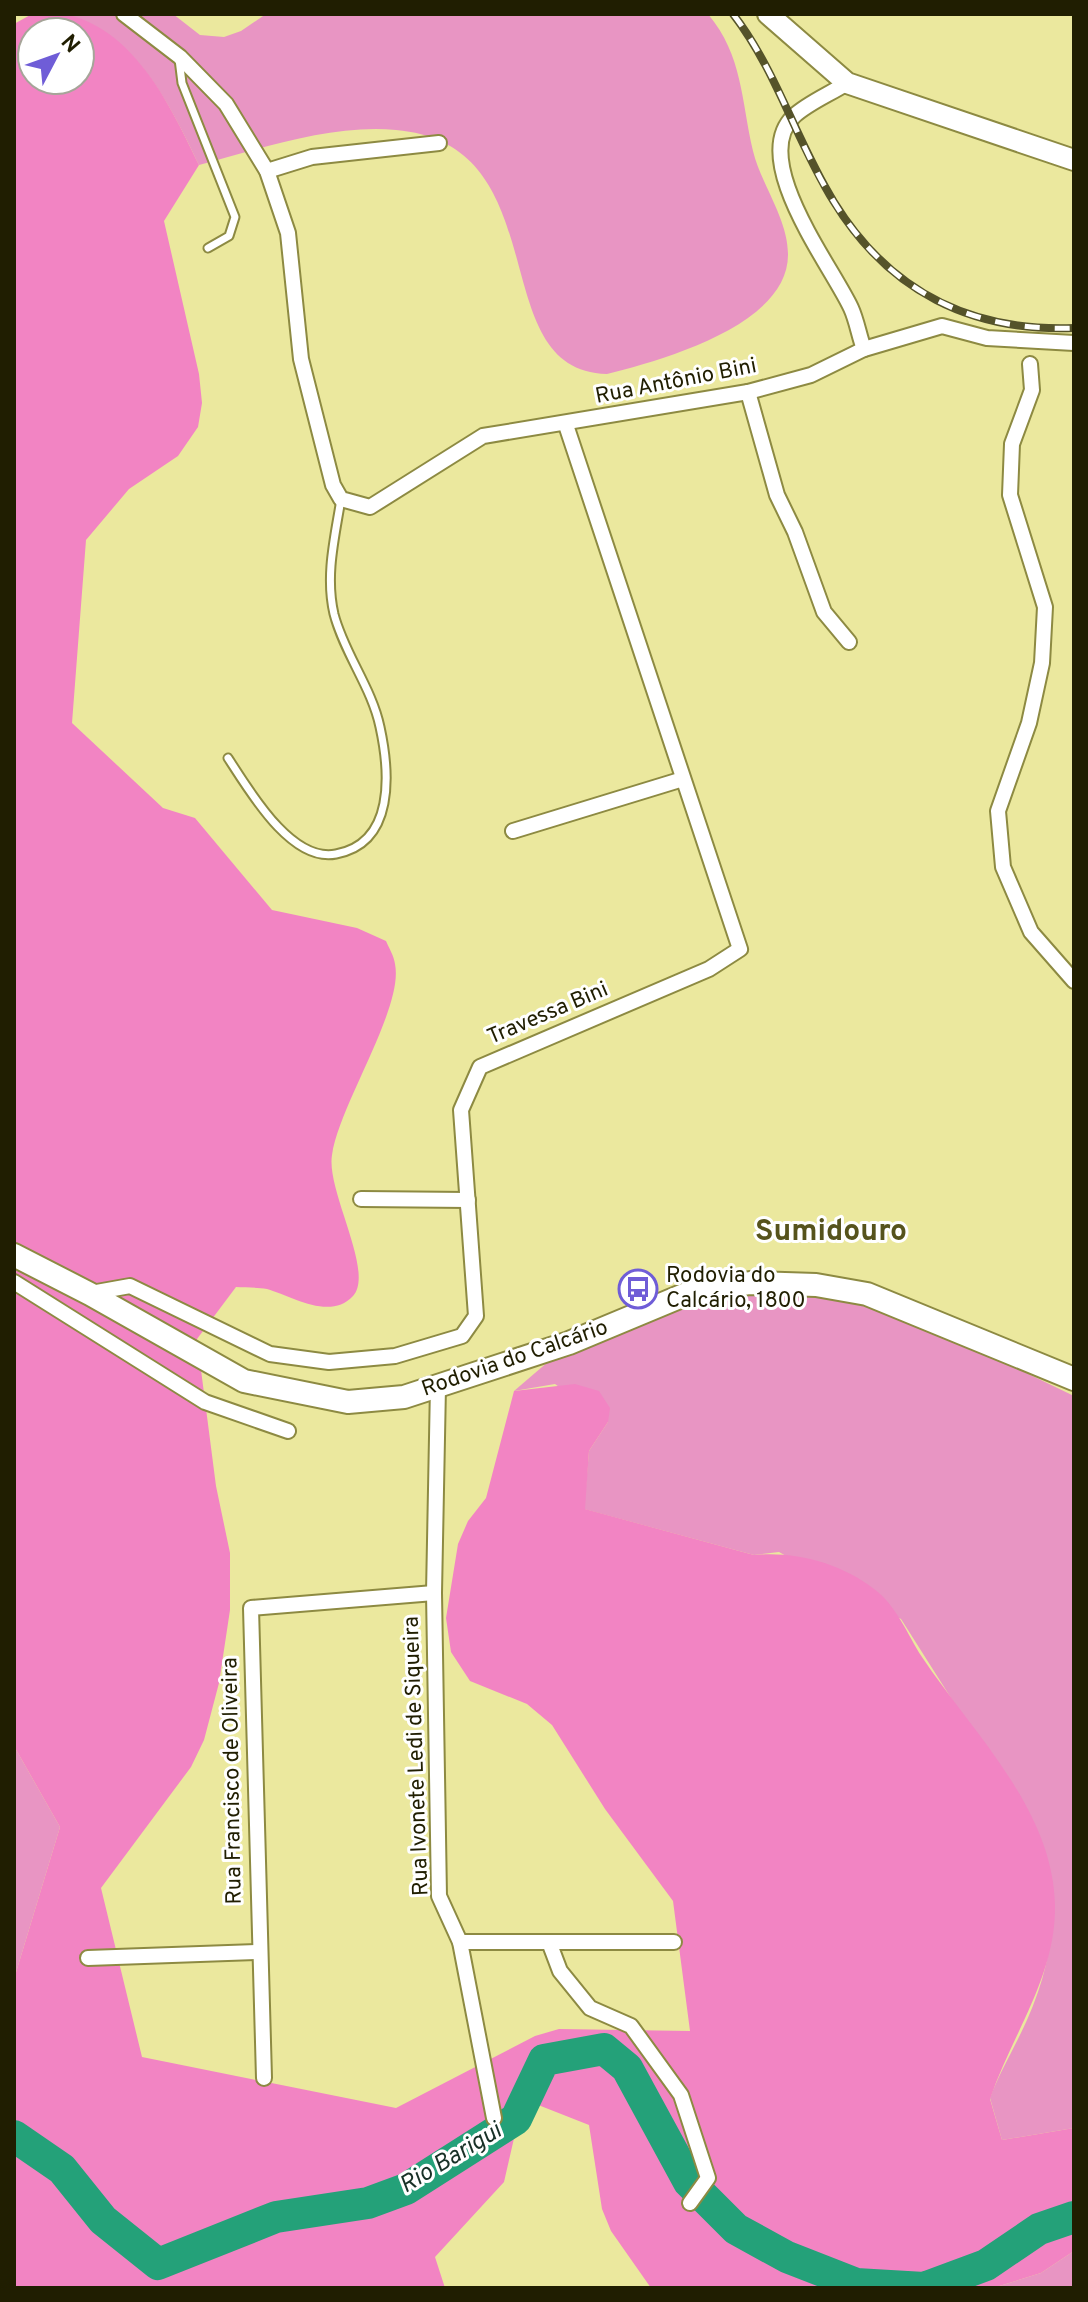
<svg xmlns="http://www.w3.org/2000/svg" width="1088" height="2302" font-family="Overpass,sans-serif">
  <rect width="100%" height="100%" fill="#ebe89e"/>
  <g fill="#e895c3">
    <path d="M63 14H173L200 35 224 37 241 31 266 14H708C743 56 741 100 753 151 761 184 788 219 788 254 789 325 662 360 607 374 481 371 561 144 396 130 331 124 260 149 199 165 171 106 134 30 63 14Z"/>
    <path d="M774 1291 840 1297 869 1307 985 1353 1074 1396V2128L1002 2140 990 2098C1000 2071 1015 2047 1027 2020 1053 1961 1062 1901 1041 1840L901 1619 779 1552 754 1555 584 1509 589 1451 608 1422 555 1384 514 1391 556 1355 656 1305Z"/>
    <polygon points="14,1746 60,1827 14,1979"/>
    <polygon points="1074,2251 1074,2288 993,2288 1041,2273"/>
  </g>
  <path fill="#f284c3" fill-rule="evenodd" d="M32 14C44 14 57 12 69 15 136 32 172 108 199 165L164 221 199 374 202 403 198 427 178 456 129 489 86 540 72 723 163 808 195 818 272 910 357 928 386 941C389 948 394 956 395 964 404 1008 339 1105 332 1155 326 1191 375 1272 353 1296 330 1321 292 1296 267 1289 257 1287 246 1288 236 1287L197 1339 216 1486 230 1553V1610L219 1683 204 1740 191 1767 101 1888 142 2057 396 2108 535 2036 559 2029 690 2031 673 1901 605 1809 552 1725 527 1704 470 1681 451 1652 446 1618 458 1544 468 1521 486 1498 514 1391 575 1384 599 1391 610 1408 608 1422 589 1451 585 1509 754 1555C795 1551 841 1563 874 1589 897 1606 907 1634 922 1657 972 1732 1053 1809 1055 1905 1056 1977 1012 2034 990 2099L1002 2140 1074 2128V2251L1041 2273 993 2288H651L611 2231 602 2209 589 2125 523 2099 504 2182 435 2257 445 2288H14V1979L60 1827 14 1746V24ZM32 32H80V80H32Z"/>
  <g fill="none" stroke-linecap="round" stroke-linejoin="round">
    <polyline stroke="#24a179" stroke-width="32" points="14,2136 62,2169 103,2220 158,2264 276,2217 368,2203 406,2189 516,2119 544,2060 604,2049 627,2068 689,2182 736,2229 787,2257 856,2284 924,2288 986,2265 1039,2229 1074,2217"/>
    <defs>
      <g id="lane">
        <polyline points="179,59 182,83 235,217 229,236 208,248"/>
        <path d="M228 758C249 790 291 863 336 854 395 843 390 773 380 727 372 688 344 653 334 614 325 575 335 537 341 499"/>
      </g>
      <g id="street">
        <polyline points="124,14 180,57 226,104 267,171 288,233 301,359 333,485 341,499 370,507 483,436 748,392 811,375 864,349 942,326 987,338 1074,343"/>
        <path d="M847 83C830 94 808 103 794 116 748 159 831 265 851 308 857 321 859 336 864 349"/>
        <polyline points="267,171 312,157 439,143"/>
        <polyline points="1030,364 1032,390 1012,444 1010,495 1045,607 1042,663 1029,723 998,811 1003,867 1031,932 1074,981"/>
        <polyline points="748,392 777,495 795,532 824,612 849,642"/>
        <polyline points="513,831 683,779"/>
        <polyline points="361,1199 468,1200"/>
        <polyline points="14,1282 205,1402 288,1431"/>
        <polyline points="91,1293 130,1286 270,1354 329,1362 395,1356 462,1336 476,1316 461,1110 480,1067 709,969 740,949 566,425"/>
        <polyline points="438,1386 434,1593 439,1896 460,1942 494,2118"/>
        <polyline points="460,1942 674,1942"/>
        <polyline points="549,1942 560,1971 590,2008 631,2026 681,2095 708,2178 690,2203"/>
        <polyline points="88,1958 259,1952"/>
        <polyline points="264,2078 251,1608 434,1593"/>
      </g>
      <polyline id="secondary" points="768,14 847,83 1074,160"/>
      <polyline id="primary" points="14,1255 90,1294 244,1381 348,1402 404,1397 569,1343 689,1293 750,1283 816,1285 867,1294 1074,1379"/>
    </defs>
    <use href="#lane" stroke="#8d8a42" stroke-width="11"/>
    <use href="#street" stroke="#8d8a42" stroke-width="18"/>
    <use href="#secondary" stroke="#8d8a42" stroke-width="24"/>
    <use href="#primary" stroke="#8d8a42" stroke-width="26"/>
    <use href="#lane" stroke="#fff" stroke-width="7"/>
    <use href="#street" stroke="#fff" stroke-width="14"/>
    <use href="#secondary" stroke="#fff" stroke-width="20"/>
    <use href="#primary" stroke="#fff" stroke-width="22"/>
    <defs>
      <path id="rail" d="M733 14C777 71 796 141 834 202 889 291 971 332 1074 328"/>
    </defs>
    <use href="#rail" stroke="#55532a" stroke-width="8"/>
    <use href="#rail" stroke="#fff" stroke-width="5" stroke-dasharray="15" stroke-linecap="butt"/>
  </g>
  <defs>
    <symbol id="bus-ring" viewBox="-11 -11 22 22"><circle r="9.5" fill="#fff" stroke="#6f5dd7" stroke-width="1.5"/><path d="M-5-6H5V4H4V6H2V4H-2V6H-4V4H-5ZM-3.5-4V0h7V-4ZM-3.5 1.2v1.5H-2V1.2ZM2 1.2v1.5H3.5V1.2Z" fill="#6f5dd7"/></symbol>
  </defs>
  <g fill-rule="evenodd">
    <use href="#bus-ring" x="616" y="1267" width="44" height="44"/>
  </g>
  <g text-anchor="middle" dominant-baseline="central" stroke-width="6" stroke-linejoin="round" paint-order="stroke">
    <g font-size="22" fill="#201e01" stroke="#fff">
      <text transform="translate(676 382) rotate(-11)">Rua Antônio Bini</text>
      <text transform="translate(548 1014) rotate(-23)">Travessa Bini</text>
      <text transform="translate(515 1359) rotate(-19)">Rodovia do Calcário</text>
      <text transform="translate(417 1756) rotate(-92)">Rua Ivonete Ledi de Siqueira</text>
      <text transform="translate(233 1781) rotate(-91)">Rua Francisco de Oliveira</text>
    </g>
    <g font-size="22" fill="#201e01" stroke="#fff" text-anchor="start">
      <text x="666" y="1276">Rodovia do<tspan x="666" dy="25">Calcário, 1800</tspan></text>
    </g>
    <g font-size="24" font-style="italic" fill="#183127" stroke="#fff">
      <text transform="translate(451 2159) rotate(-31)">Rio Barigui</text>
    </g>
    <g font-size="30" font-weight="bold" fill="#56531c" stroke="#fff">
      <text x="831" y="1232">Sumidouro</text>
    </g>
  </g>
  <rect width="1088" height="2302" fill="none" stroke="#201e01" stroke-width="32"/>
  <g transform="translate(56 56) rotate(49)"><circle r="38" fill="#ffffff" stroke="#a6a599" stroke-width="2"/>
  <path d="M0-6L14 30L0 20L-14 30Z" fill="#6f5dd7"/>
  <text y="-12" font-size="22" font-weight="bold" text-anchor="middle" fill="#201e01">N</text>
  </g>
</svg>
